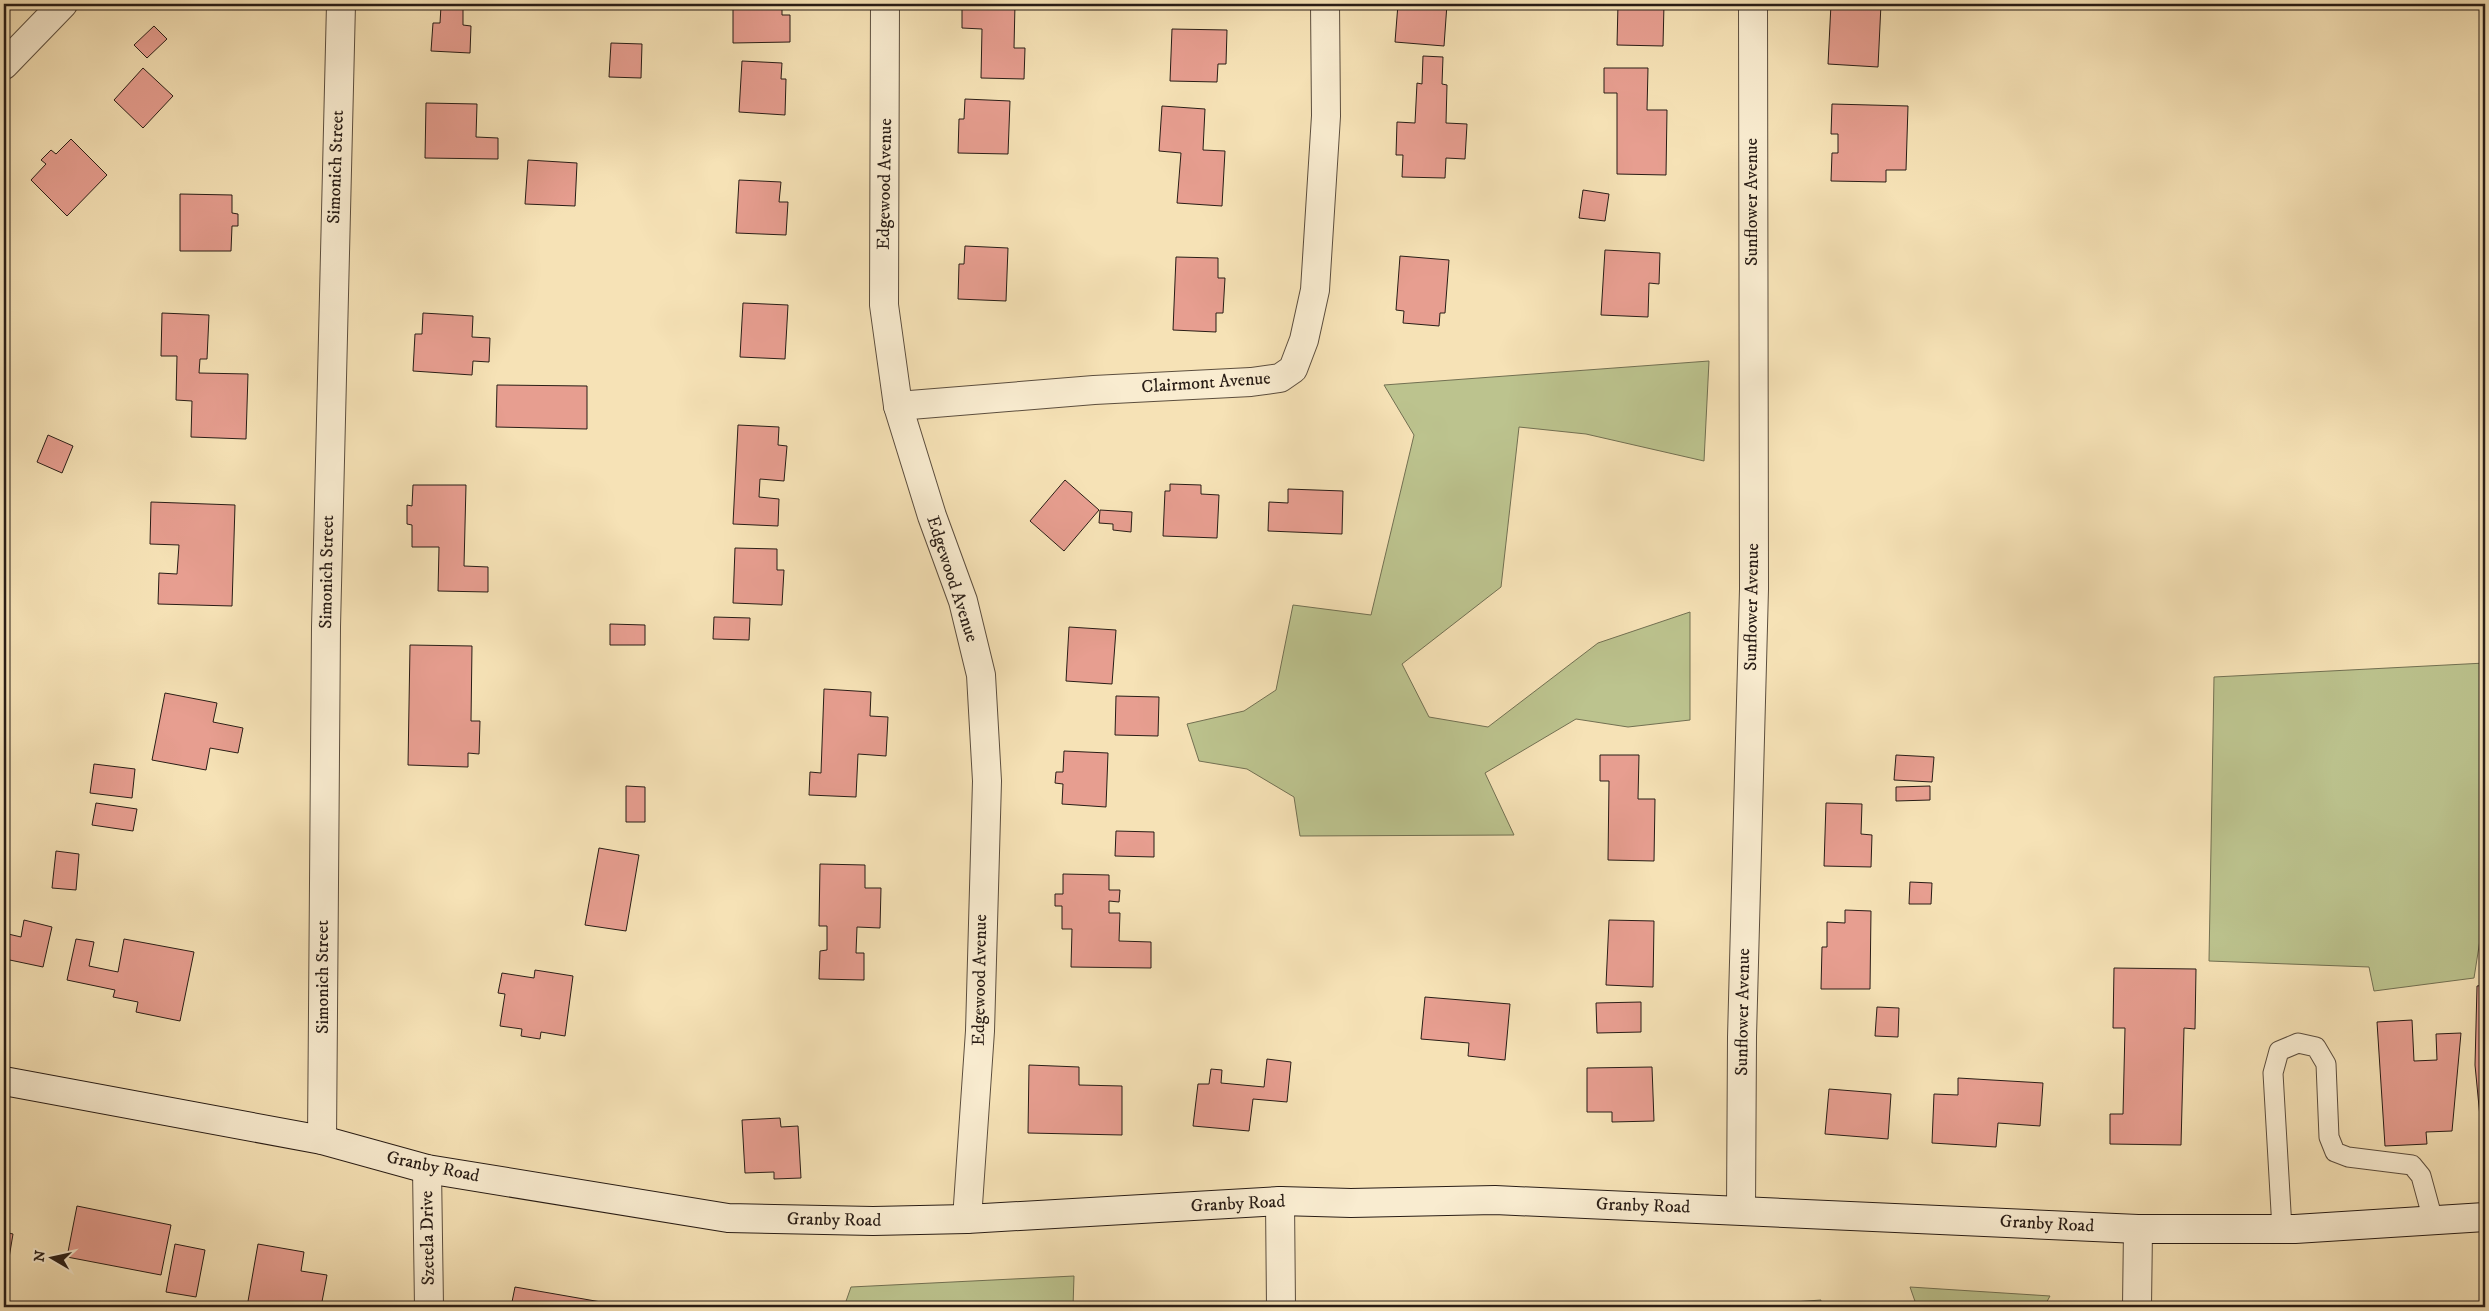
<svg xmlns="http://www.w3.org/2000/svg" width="2489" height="1311" font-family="'IM FELL DW Pica',serif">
  <rect width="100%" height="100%" fill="#f6e2b6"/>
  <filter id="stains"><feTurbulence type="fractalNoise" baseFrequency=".004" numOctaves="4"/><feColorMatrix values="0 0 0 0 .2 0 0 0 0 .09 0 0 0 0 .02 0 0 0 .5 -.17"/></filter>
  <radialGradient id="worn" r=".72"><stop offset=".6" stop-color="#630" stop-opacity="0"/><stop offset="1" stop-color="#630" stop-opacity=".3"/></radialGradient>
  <g fill="#bcc38e" stroke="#727052">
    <polygon points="1709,361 1704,461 1586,434 1519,427 1501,587 1402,664 1429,717 1488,727 1598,643 1690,612 1690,720 1628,727 1576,719 1485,773 1514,835 1300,836 1294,797 1247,769 1199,761 1187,724 1244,711 1276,690 1293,605 1371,615 1414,435 1384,385"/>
    <polygon points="2485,663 2485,908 2474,978 2374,991 2369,967 2209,961 2214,677"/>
    <polygon points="1074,1276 1073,1307 844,1307 851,1287"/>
    <polygon points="1910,1287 2050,1296 2044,1307 1917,1307"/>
    <polygon points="1821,1300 1820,1307 1725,1307"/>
  </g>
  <g fill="#e79e90" stroke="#291d16">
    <polygon points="426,4 474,4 474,8 463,7 463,25 471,26 470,53 431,51 433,23 440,23 441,6"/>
    <polygon points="733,4 782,4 782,15 790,15 790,42 733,43"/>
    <polygon points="962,4 1015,4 1014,48 1025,48 1024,79 981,78 982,29 962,28"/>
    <polygon points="1398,4 1447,4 1444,46 1395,42"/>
    <polygon points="1618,4 1664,4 1663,46 1617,45"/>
    <polygon points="1831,4 1881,4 1878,67 1828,64"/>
    <polygon points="154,26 167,39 147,58 134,45"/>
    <polygon points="1172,29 1227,30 1226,64 1218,64 1217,82 1170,81"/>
    <polygon points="611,43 642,44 641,78 609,77"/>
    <polygon points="1423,56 1443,57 1442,84 1447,85 1446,123 1467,124 1465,159 1446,158 1445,178 1402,177 1403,155 1396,155 1397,122 1415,123 1417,83 1422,84"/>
    <polygon points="742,61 782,63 781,79 786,79 785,115 739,112"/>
    <polygon points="143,68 173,96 143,128 114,100"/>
    <polygon points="1604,68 1648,68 1647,110 1667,110 1666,175 1617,174 1617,93 1604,93"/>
    <polygon points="965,99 1010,101 1008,154 958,153 959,119 964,119"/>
    <polygon points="426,103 477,104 476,137 498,138 498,159 425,158"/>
    <polygon points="1832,104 1908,106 1906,170 1886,170 1886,182 1831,181 1832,153 1838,153 1838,134 1831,134"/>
    <polygon points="1162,106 1205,109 1203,150 1225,151 1222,206 1177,203 1181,153 1159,151"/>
    <polygon points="71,139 107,175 67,216 31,180 46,164 41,160 51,150 56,154"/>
    <polygon points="528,160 577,163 575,206 525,204"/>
    <polygon points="739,180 781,182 779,202 788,202 786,235 736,233"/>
    <polygon points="1583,190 1609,194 1605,221 1579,218"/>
    <polygon points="180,194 232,195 232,213 238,214 238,226 232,226 231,251 180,251"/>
    <polygon points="965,246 1008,248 1006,301 958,299 959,264 964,264"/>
    <polygon points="1605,250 1660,253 1659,284 1649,283 1648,317 1601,315"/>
    <polygon points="1400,256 1449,260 1445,313 1440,313 1439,326 1403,323 1404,311 1396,310"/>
    <polygon points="1176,257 1218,258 1218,278 1225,278 1223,313 1216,313 1216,332 1173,330"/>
    <polygon points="743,303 788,305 785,359 740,357"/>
    <polygon points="162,313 209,315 207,359 200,359 199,373 248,374 246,439 191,437 192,401 176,400 177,356 161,356"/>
    <polygon points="423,313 473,316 472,337 490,338 489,362 473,361 472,375 413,371 415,334 422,334"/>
    <polygon points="497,385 587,386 587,429 496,427"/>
    <polygon points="738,425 779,427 778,445 787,446 784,481 760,479 759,497 779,499 778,526 733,524"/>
    <polygon points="48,435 73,446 62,473 37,462"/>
    <polygon points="1065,480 1099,510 1064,551 1030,521"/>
    <polygon points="1170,484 1201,485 1201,494 1219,495 1217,538 1163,536 1165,491 1170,491"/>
    <polygon points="413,485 466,485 464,566 488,567 488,592 438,591 439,547 412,547 412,525 407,524 407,505 412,506"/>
    <polygon points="1288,489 1343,491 1342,534 1268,531 1269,502 1288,503"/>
    <polygon points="151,502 235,505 232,606 158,604 159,573 177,574 179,545 150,544"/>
    <polygon points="1100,510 1132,512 1131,532 1113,530 1113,524 1099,523"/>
    <polygon points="735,548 777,549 777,570 784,570 782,605 733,603"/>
    <polygon points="714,617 750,618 749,640 713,639"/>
    <polygon points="610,624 645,625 645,645 610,645"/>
    <polygon points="1069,627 1116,630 1112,684 1066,681"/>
    <polygon points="410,645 472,646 471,721 480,721 479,754 468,753 468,767 408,765"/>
    <polygon points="824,689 871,692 870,716 888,717 886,756 858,754 856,797 809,795 810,772 821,773"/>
    <polygon points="165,693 217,703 213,722 243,728 238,753 210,748 206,770 152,760"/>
    <polygon points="1116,696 1159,697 1158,736 1115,735"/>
    <polygon points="1064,751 1108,753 1106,807 1062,804 1063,784 1055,783 1056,772 1063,772"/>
    <polygon points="1600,755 1639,755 1638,799 1655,799 1654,861 1608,860 1609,781 1600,781"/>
    <polygon points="1896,755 1934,757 1932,782 1894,780"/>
    <polygon points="94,764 135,769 132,798 90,793"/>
    <polygon points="626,786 645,787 645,822 626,822"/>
    <polygon points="1930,786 1930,800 1896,801 1896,787"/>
    <polygon points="96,803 137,809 133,831 92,825"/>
    <polygon points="1826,803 1862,804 1861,834 1872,835 1871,867 1824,866"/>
    <polygon points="1116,831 1154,832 1154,857 1115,856"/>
    <polygon points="599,848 639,855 626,931 585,925"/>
    <polygon points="56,851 79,854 76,890 52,888"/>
    <polygon points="820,864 865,865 865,888 881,888 880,928 857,927 856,953 864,953 864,980 819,979 820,951 827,950 827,926 819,926"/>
    <polygon points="1063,874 1109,875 1109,890 1120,890 1119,902 1109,901 1109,913 1120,913 1119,941 1151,942 1151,968 1071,967 1072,929 1062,929 1062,906 1055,906 1055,894 1063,894"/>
    <polygon points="1910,882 1932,883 1931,904 1909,904"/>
    <polygon points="1845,910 1871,911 1870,989 1821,989 1822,947 1827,947 1827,922 1845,923"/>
    <polygon points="24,920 52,927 43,967 5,959 4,966 4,933 21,937"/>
    <polygon points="1609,920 1654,921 1653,987 1606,985"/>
    <polygon points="76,939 94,942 89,966 118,972 124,939 194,952 180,1021 136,1012 138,1002 113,997 115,990 67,980"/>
    <polygon points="2114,968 2196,969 2195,1029 2184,1028 2181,1145 2110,1144 2110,1114 2123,1114 2125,1028 2113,1028"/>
    <polygon points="535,970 573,976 565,1036 541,1032 540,1039 521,1036 522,1029 500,1026 505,994 498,993 502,973 534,978"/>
    <polygon points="2485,985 2485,1117 2480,1117 2475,1065 2477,986"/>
    <polygon points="1425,997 1510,1004 1505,1060 1468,1056 1469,1043 1421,1039"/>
    <polygon points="1641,1002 1641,1032 1597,1033 1596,1003"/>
    <polygon points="1877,1007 1899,1008 1898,1037 1875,1036"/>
    <polygon points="2412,1020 2414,1061 2437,1060 2436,1034 2461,1033 2452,1131 2426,1132 2427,1144 2385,1146 2377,1022"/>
    <polygon points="1267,1059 1291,1062 1287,1102 1253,1099 1249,1131 1193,1126 1198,1084 1209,1084 1211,1069 1222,1070 1221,1083 1264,1087"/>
    <polygon points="1029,1065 1079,1067 1079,1085 1122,1086 1122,1135 1028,1133"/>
    <polygon points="1652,1067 1654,1121 1612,1122 1612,1112 1587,1112 1587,1068"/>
    <polygon points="1958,1078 2043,1083 2040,1126 1998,1123 1996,1147 1932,1143 1934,1094 1958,1095"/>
    <polygon points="1829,1089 1891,1094 1888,1139 1825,1134"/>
    <polygon points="780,1118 781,1127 798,1126 801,1178 774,1179 774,1172 745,1173 742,1120"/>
    <polygon points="77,1206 171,1225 161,1275 67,1257"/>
    <polygon points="4,1232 13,1234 5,1282 4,1282"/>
    <polygon points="175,1244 205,1250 196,1297 166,1292"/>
    <polygon points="258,1244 304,1252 301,1271 327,1275 321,1307 247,1307"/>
    <polygon points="515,1287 624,1306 624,1307 511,1307"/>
    <rect x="1126" y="1305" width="41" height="2"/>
  </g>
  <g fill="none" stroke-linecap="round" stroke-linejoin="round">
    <defs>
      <polyline id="service" points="2282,1229 2273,1073 2279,1051 2298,1043 2316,1047 2326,1064 2329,1137 2335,1152 2348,1157 2412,1165 2421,1176 2433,1220"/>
      <g id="minor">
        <polyline points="885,4 884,305 898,406 932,516 963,601 981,675 987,781 980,1031 967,1219"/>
        <polyline points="4,65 63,4"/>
        <polyline points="898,406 1094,390 1251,382 1280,378 1293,369 1304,340 1315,290 1326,116 1325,4"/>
        <polyline points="322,1140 326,627 341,4"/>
        <polyline points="427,1169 429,1307"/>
        <polyline points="1280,1201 1281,1307"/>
        <polyline points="1741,1210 1742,1037 1754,589 1753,4"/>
        <polyline points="2137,1307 2138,1229"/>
      </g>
      <polyline id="secondary" points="4,1081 322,1140 427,1169 728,1218 873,1221 967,1219 1280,1201 1351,1203 1495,1200 2138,1229 2295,1229 2485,1217"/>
    </defs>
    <use href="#service" stroke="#5c4e3e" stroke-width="21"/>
    <use href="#minor" stroke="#5c4e3e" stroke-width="30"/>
    <use href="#secondary" stroke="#291d16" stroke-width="30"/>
    <use href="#service" stroke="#f9ecd0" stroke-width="19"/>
    <use href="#minor" stroke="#f9ecd0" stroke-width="28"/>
    <use href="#secondary" stroke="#f9ecd0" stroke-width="28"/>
  </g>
  <g text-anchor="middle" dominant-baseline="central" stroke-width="4" stroke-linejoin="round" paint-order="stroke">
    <g font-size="18" fill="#291d16" stroke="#f9ecd0">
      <text transform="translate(336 167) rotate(-88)">Simonich Street</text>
      <text transform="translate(885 184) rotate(-89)">Edgewood Avenue</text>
      <text transform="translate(1752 202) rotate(-90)">Sunflower Avenue</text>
      <text transform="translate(1206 383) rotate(-4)">Clairmont Avenue</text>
      <text transform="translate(327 572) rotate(-89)">Simonich Street</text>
      <text transform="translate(952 579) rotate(72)">Edgewood Avenue</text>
      <text transform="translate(1752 607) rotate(-89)">Sunflower Avenue</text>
      <text transform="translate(323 977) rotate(-90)">Simonich Street</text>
      <text transform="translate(980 980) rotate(-89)">Edgewood Avenue</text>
      <text transform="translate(1743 1012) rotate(-89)">Sunflower Avenue</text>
      <text transform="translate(433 1167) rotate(12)">Granby Road</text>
      <text transform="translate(1238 1204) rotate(-3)">Granby Road</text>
      <text transform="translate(1643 1206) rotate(2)">Granby Road</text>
      <text transform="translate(834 1220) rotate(1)">Granby Road</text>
      <text transform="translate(2047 1224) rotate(3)">Granby Road</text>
      <text transform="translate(428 1238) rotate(-91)">Szetela Drive</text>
    </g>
  </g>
  <rect width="2489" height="1311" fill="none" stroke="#f6e2b6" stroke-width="20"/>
  <rect x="5" y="5" width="2479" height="1301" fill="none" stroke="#291d16" stroke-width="2.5"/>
  <rect x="10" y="10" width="2469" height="1291" fill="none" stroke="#291d16"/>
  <g transform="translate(52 1258) rotate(279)" stroke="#f9ecd0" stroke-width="4" paint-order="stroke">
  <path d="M0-4L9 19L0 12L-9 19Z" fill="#291d16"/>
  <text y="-8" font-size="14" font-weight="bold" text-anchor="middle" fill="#291d16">N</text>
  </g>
  <rect width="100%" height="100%" filter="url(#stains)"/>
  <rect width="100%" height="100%" fill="url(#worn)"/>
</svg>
